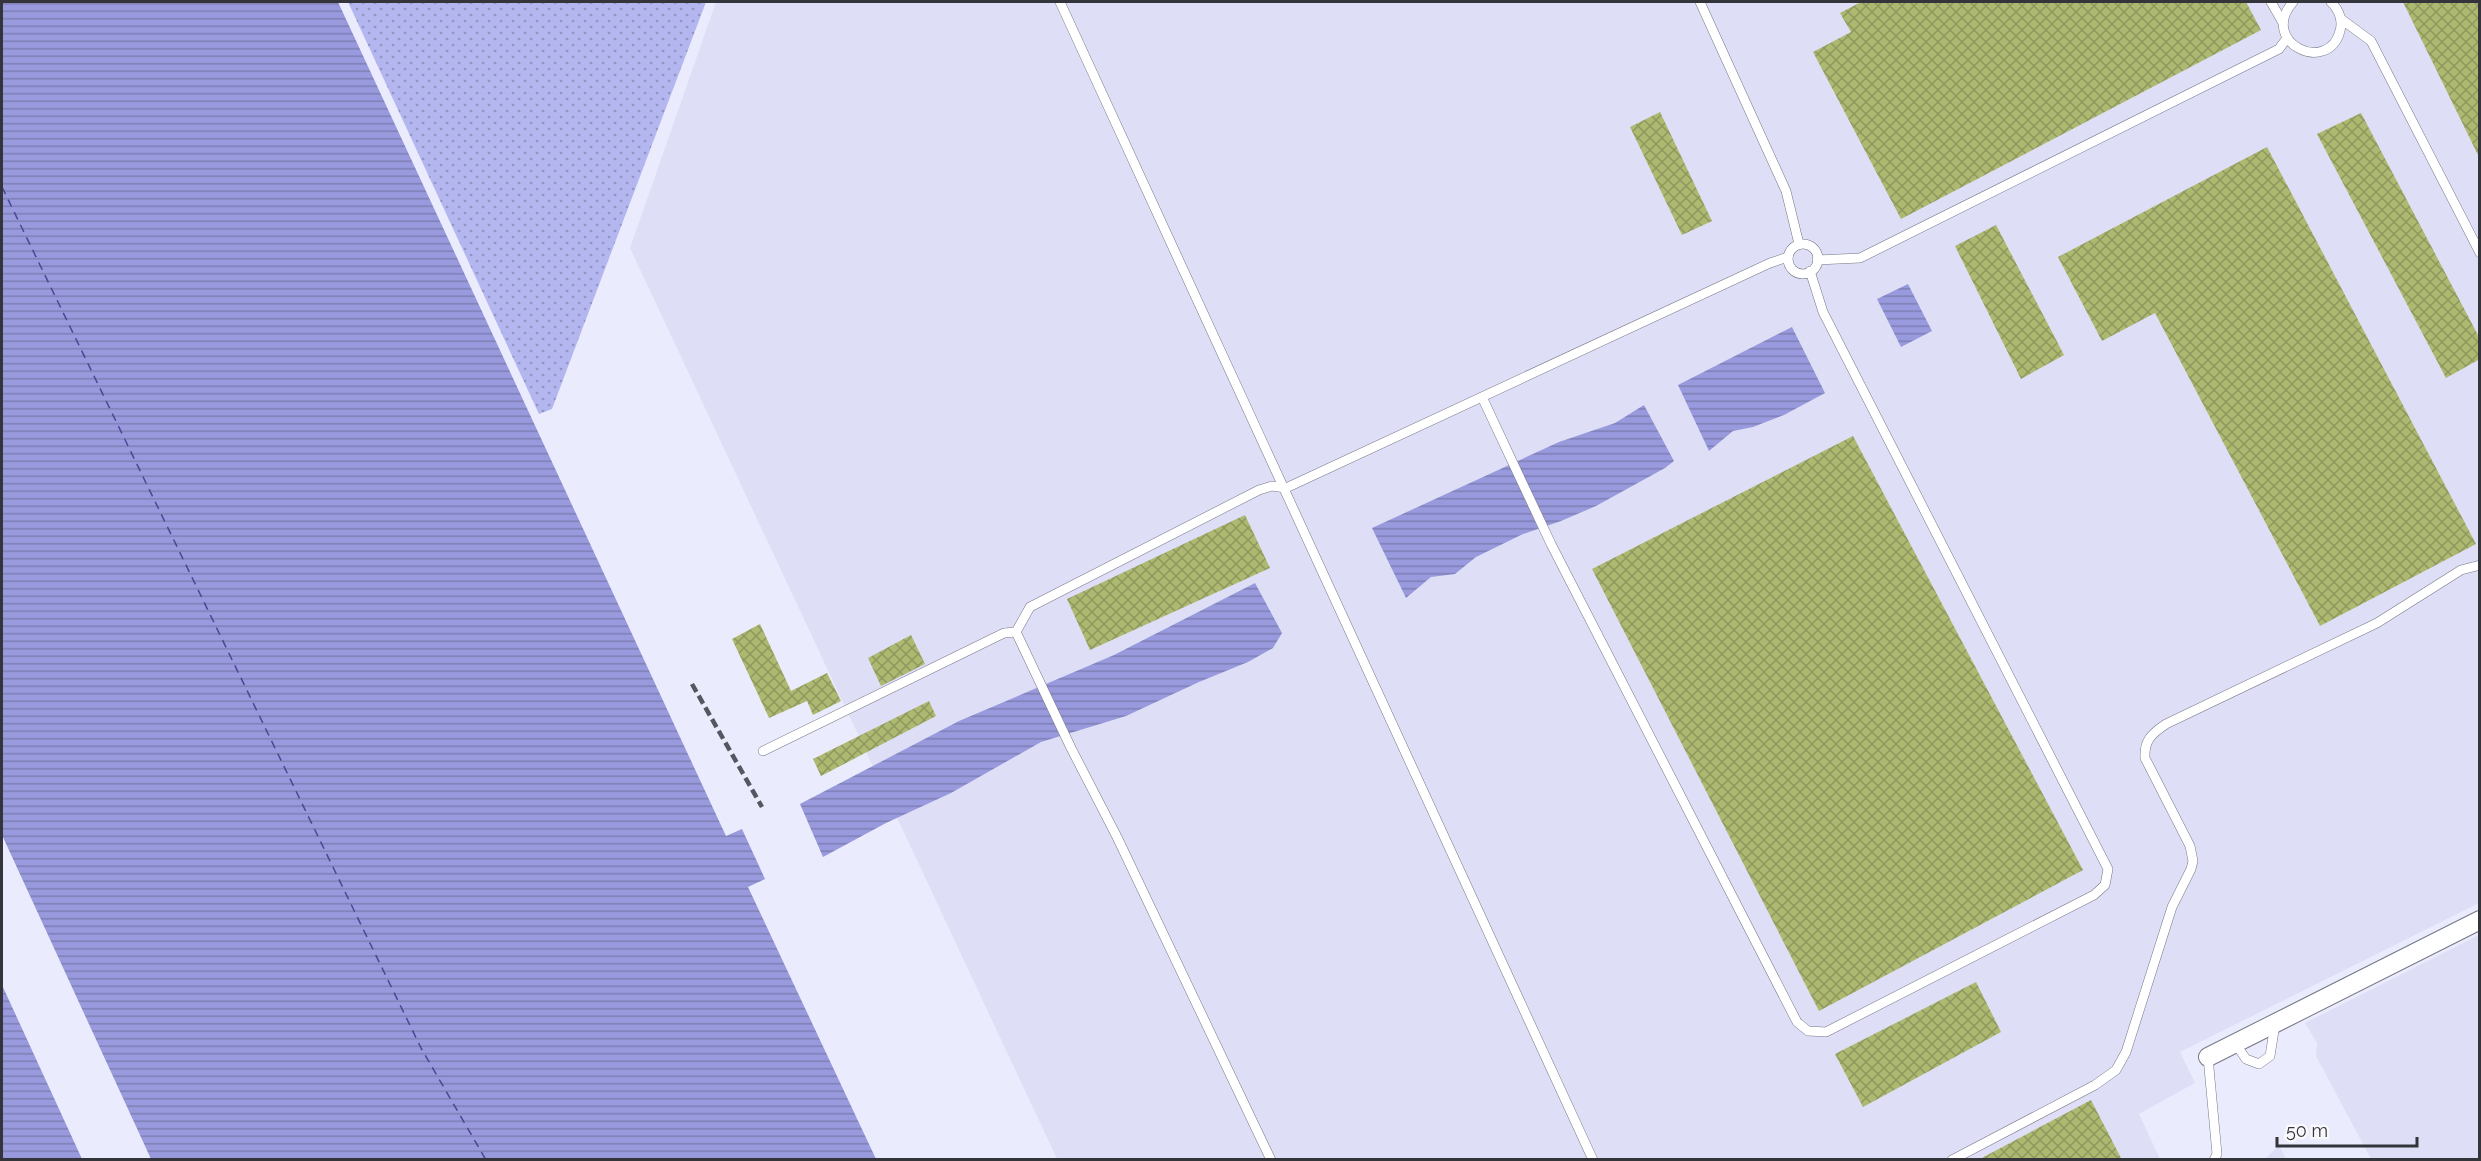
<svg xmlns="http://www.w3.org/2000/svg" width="2481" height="1161" font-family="Raleway,sans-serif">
  <defs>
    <pattern id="grass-dots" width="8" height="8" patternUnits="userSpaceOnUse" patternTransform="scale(1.5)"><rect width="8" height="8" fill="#b4b6ef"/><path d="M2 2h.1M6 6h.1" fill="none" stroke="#9395c3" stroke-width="1.8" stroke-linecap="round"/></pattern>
    <pattern id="water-rules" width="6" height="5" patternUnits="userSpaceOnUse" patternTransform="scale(1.5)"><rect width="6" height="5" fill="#999add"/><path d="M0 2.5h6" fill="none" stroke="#7e7eb4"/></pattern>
    <pattern id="building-cross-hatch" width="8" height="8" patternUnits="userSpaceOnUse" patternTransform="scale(1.5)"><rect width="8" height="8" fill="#adb970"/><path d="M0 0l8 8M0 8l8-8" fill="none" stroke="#8e975d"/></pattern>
  </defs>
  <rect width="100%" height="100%" fill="#eaebfc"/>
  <g fill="#dedff6">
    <polygon points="716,2 2479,2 2479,903 2180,1052 2195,1083 2139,1114 2160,1159 1057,1159 630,248"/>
    <polygon points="2479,935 2479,1159 2371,1159 2316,1056 2317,1043 2305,1023"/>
    <polygon points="2279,1145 2286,1159 2265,1159"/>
  </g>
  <polygon fill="url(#grass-dots)" points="348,2 706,2 552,409 539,414"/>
  <g fill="url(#water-rules)">
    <polygon points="2,2 338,2 726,836 742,829 765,879 748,887 876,1159 151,1159 2,835"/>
    <polygon points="1908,284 1932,331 1901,347 1877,299"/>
    <polygon points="1792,327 1825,393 1784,415 1753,427 1733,431 1709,451 1678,385"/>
    <polygon points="1644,405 1674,461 1665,468 1596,506 1561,521 1523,534 1476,557 1455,574 1431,577 1406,598 1372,528 1559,442 1615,423"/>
    <polygon points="1255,583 1282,633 1273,648 1248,662 1199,682 1126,716 1041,742 951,793 886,823 823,857 800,804 959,721 1114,655"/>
    <polygon points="2,985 82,1159 2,1159"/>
  </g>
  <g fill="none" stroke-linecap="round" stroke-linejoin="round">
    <polyline stroke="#4b4695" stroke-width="1.5" stroke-dasharray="8 6" stroke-linecap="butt" points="2,187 421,1048 486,1160"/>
  </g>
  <g fill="url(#building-cross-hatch)">
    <polygon points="1861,2 2246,2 2261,30 1901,219 1813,52 1851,32 1840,13"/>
    <polygon points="2403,2 2480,2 2480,159"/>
    <polygon points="1660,112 1712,221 1682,235 1630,127"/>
    <polygon points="2361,113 2480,339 2480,359 2446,378 2317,134"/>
    <polygon points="2267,147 2476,544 2320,626 2155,313 2102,341 2058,257"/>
    <polygon points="1996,225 2064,355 2021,379 1955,246"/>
    <polygon points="1853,436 2083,870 1819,1011 1592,569"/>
    <polygon points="1245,515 1270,568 1090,650 1067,599"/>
    <polygon points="760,624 791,691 827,673 841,701 813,715 807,701 769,718 732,639"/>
    <polygon points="911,635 925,664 881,686 868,658"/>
    <polygon points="929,701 936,716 821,776 813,759"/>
    <polygon points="1976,982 2001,1032 1863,1107 1835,1054"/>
    <polygon points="2091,1100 2122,1160 1978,1160"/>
  </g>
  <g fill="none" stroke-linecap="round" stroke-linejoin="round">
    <defs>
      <g id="service">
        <polyline points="1060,2 1593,1160"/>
        <polyline points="1700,2 1786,191 1799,244"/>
        <polyline points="2271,2 2283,23"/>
        <path d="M2293 2C2258 42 2328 76 2340 31 2343 20 2339 10 2331 2"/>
        <polyline points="2341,19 2371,41 2480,253"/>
        <circle cx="1803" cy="259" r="15"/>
        <polyline points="1817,260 1860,258 2279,49 2287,38"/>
        <polyline points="1482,397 1551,544 1797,1022 1808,1031 1826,1032 2094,895 2105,885 2108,869 1823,312 1810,271"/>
        <polyline points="1016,632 1071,748 1117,837 1271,1160"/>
        <polyline points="763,751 1004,633 1016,632 1030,607 1259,490 1272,486 1286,488 1770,263 1788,257"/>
        <polyline points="2235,1043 2246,1059 2259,1064 2270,1056 2275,1024"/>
        <polyline points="2208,1057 2217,1154 2214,1160"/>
        <path d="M1952 1160 2095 1085 2116 1070 2126 1052 2172 907 2191 869 2193 861 2190 846 2145 758C2144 741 2151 734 2166 724L2377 623 2461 570 2480 565"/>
      </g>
      <polyline id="minor" points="2208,1057 2480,920"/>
    </defs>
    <use href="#service" stroke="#767786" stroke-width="10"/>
    <use href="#minor" stroke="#767786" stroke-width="20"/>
    <use href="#service" stroke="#fff" stroke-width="9"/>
    <use href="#minor" stroke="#fff" stroke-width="18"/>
    <polyline stroke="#55565f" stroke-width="4.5" stroke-dasharray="9 4.5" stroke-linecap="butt" points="692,684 762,807"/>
  </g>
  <rect width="2481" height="1161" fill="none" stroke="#34343b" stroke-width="6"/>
  <path d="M2277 1137v9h140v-9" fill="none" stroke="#34343b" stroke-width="3"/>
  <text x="2286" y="1137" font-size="18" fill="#34343b" stroke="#fafafd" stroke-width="4.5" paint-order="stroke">50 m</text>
</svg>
